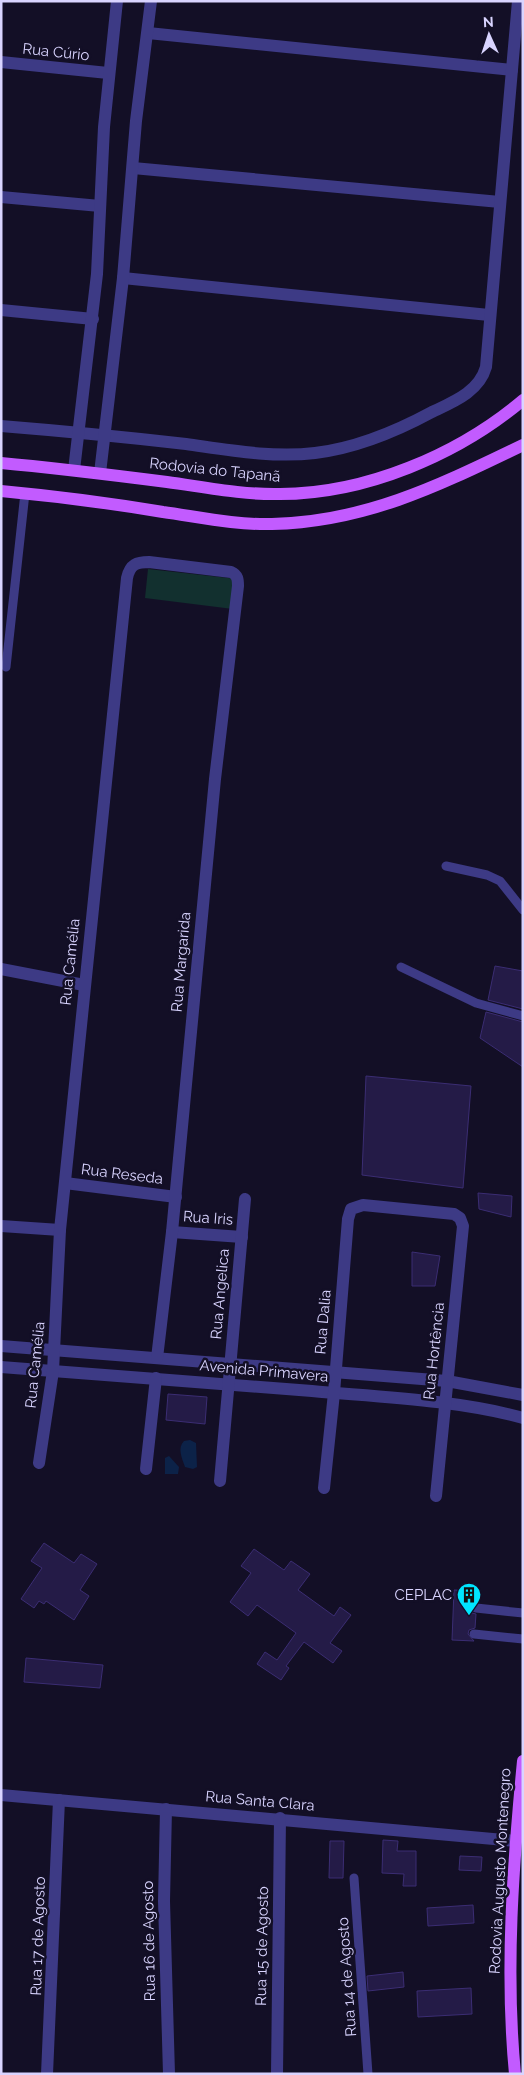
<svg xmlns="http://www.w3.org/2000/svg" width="524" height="2075" font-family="Raleway,sans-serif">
  <rect width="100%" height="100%" fill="#130f26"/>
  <polygon fill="#12302f" points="148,569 237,579 233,609 145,598"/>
  <g fill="#0c2248">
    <path d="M190 1440 196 1443 197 1467 193 1469 185 1467C182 1458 177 1448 184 1441Z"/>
    <polygon points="169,1456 179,1467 178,1474 165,1474 165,1458"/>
  </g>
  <g fill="#241b47" stroke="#3b2d73">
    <polygon points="495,966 523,971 523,1009 488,1000"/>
    <polygon points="486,1012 523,1022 523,1067 480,1038"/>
    <polygon points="366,1076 471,1086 463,1188 362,1175"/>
    <polygon points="478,1193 512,1196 511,1217 479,1209"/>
    <polygon points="412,1252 440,1256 435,1286 412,1286"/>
    <polygon points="168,1394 207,1397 205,1424 166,1420"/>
    <polygon points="44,1543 74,1563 81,1554 97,1564 80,1590 89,1596 74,1620 46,1601 44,1604 39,1601 34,1608 21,1599 42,1568 31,1561"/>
    <polygon points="254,1549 284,1570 291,1561 310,1574 298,1590 334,1616 340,1607 351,1615 330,1643 342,1651 333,1663 304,1642 286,1666 289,1668 281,1680 257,1664 265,1652 277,1660 296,1633 257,1605 248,1616 230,1602 251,1573 241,1566"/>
    <polygon points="454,1590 477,1591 476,1602 471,1604 470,1608 472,1613 476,1614 475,1628 469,1630 468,1634 474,1641 452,1640"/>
    <polygon points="26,1658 103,1665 100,1688 24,1682"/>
    <polygon points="383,1840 398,1841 397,1851 416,1851 416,1886 403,1886 404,1874 382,1873"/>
    <polygon points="330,1841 344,1841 343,1878 329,1878"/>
    <polygon points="460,1856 482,1857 481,1871 459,1870"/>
    <polygon points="473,1905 474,1923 428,1926 427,1908"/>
    <polygon points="403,1972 404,1987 368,1991 367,1976"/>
    <polygon points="471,1988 472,2014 418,2017 417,1991"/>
  </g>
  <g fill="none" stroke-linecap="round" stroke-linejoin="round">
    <g stroke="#3d3a85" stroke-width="9">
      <polyline points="6,667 25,493"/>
      <polyline points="446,866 487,875 500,881 523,910"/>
      <polyline points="401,967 476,1003 523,1016"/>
      <polyline points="476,1608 523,1613"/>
      <polyline points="474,1634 523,1639"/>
      <polyline points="354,1878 368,2074"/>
    </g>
    <g stroke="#3d3a85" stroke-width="12">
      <polyline points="148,33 512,70"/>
      <polyline points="1,62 108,73"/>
      <polyline points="133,168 500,202"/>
      <polyline points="1,197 100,206"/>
      <polyline points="123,278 489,315"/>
      <polyline points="1,310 93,319"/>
      <path d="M1 426C63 431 125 437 186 444 229 450 272 458 315 453 357 448 395 432 432 412 453 402 479 392 486 367L518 1"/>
      <polyline points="74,470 97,274 104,127 117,1"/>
      <polyline points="100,473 123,278 136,121 151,1"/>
      <polyline points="1,969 84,985"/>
      <polyline points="65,1183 176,1197"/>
      <polyline points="1,1226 60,1230"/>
      <polyline points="172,1232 242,1237"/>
      <polyline points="1,1346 447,1381 523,1395"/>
      <path d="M1 1367C105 1375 208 1383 312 1391 380 1397 458 1400 523 1418"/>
      <path d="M39 1463 53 1371 60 1230 127 578C130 564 137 562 149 562L231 572C238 575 238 580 238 586L215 779 172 1232 157 1358"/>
      <polyline points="146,1469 156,1378"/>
      <polyline points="220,1481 245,1199"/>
      <polyline points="324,1488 334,1393 348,1219 351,1209 363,1205 454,1214 460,1218 463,1226 436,1496"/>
      <polyline points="1,1795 516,1841"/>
      <polyline points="166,1809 164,1901 169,2074"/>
      <polyline points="47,2074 59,1800"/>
      <polyline points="277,2074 280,1818"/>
    </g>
    <g stroke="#c25bff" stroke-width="12">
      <path d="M1 463C57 468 112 475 167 482 204 487 243 495 280 494 365 494 458 455 523 400"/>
      <path d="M1 491C55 496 109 503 163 512 199 517 236 525 272 524 366 522 440 485 523 445"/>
      <path d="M515 2074C505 1970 513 1865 523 1761"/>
    </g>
  </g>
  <defs>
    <symbol id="building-pin" viewBox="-11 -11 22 30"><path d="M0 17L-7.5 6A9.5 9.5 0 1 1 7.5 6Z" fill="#00e5ff" stroke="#130f26"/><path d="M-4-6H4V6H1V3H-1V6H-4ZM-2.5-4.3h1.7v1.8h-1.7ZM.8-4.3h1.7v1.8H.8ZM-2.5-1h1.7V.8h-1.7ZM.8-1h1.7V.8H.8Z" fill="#111"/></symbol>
  </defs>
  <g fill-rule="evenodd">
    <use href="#building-pin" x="455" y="1581" width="28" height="38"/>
  </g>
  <g text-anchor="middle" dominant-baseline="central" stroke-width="5" stroke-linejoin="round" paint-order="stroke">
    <g font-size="15" fill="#d9d4ff" stroke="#130f26">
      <text transform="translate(56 52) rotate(6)">Rua Cúrio</text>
      <text transform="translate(215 470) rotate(6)">Rodovia do Tapanã</text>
      <text transform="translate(70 962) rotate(-84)">Rua Camélia</text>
      <text transform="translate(181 962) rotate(-85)">Rua Margarida</text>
      <text transform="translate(122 1174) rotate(7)">Rua Reseda</text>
      <text transform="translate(208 1218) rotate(4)">Rua Iris</text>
      <text transform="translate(220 1294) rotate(-85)">Rua Angelica</text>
      <text transform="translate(323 1322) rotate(-85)">Rua Dalia</text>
      <text transform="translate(434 1351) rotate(-84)">Rua Hortência</text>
      <text transform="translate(35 1365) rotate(-84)">Rua Camélia</text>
      <text transform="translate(264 1371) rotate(5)">Avenida Primavera</text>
      <text transform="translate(260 1801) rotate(5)">Rua Santa Clara</text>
      <text transform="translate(500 1871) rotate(-87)">Rodovia Augusto Montenegro</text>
      <text transform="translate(38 1936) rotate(-88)">Rua 17 de Agosto</text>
      <text transform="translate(149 1941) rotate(-91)">Rua 16 de Agosto</text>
      <text transform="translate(262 1946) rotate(-89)">Rua 15 de Agosto</text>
      <text transform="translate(347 1977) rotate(-94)">Rua 14 de Agosto</text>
    </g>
    <g font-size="15" fill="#d9d4ff" stroke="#130f26" text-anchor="end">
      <text x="452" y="1595">CEPLAC</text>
    </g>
  </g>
  <rect width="524" height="2075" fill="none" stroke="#d9d4ff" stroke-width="5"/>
  <g transform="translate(489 35) rotate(357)" stroke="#130f26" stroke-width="4" paint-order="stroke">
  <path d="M0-4L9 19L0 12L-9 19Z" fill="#d9d4ff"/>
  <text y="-8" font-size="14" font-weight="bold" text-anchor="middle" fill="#d9d4ff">N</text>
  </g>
</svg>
